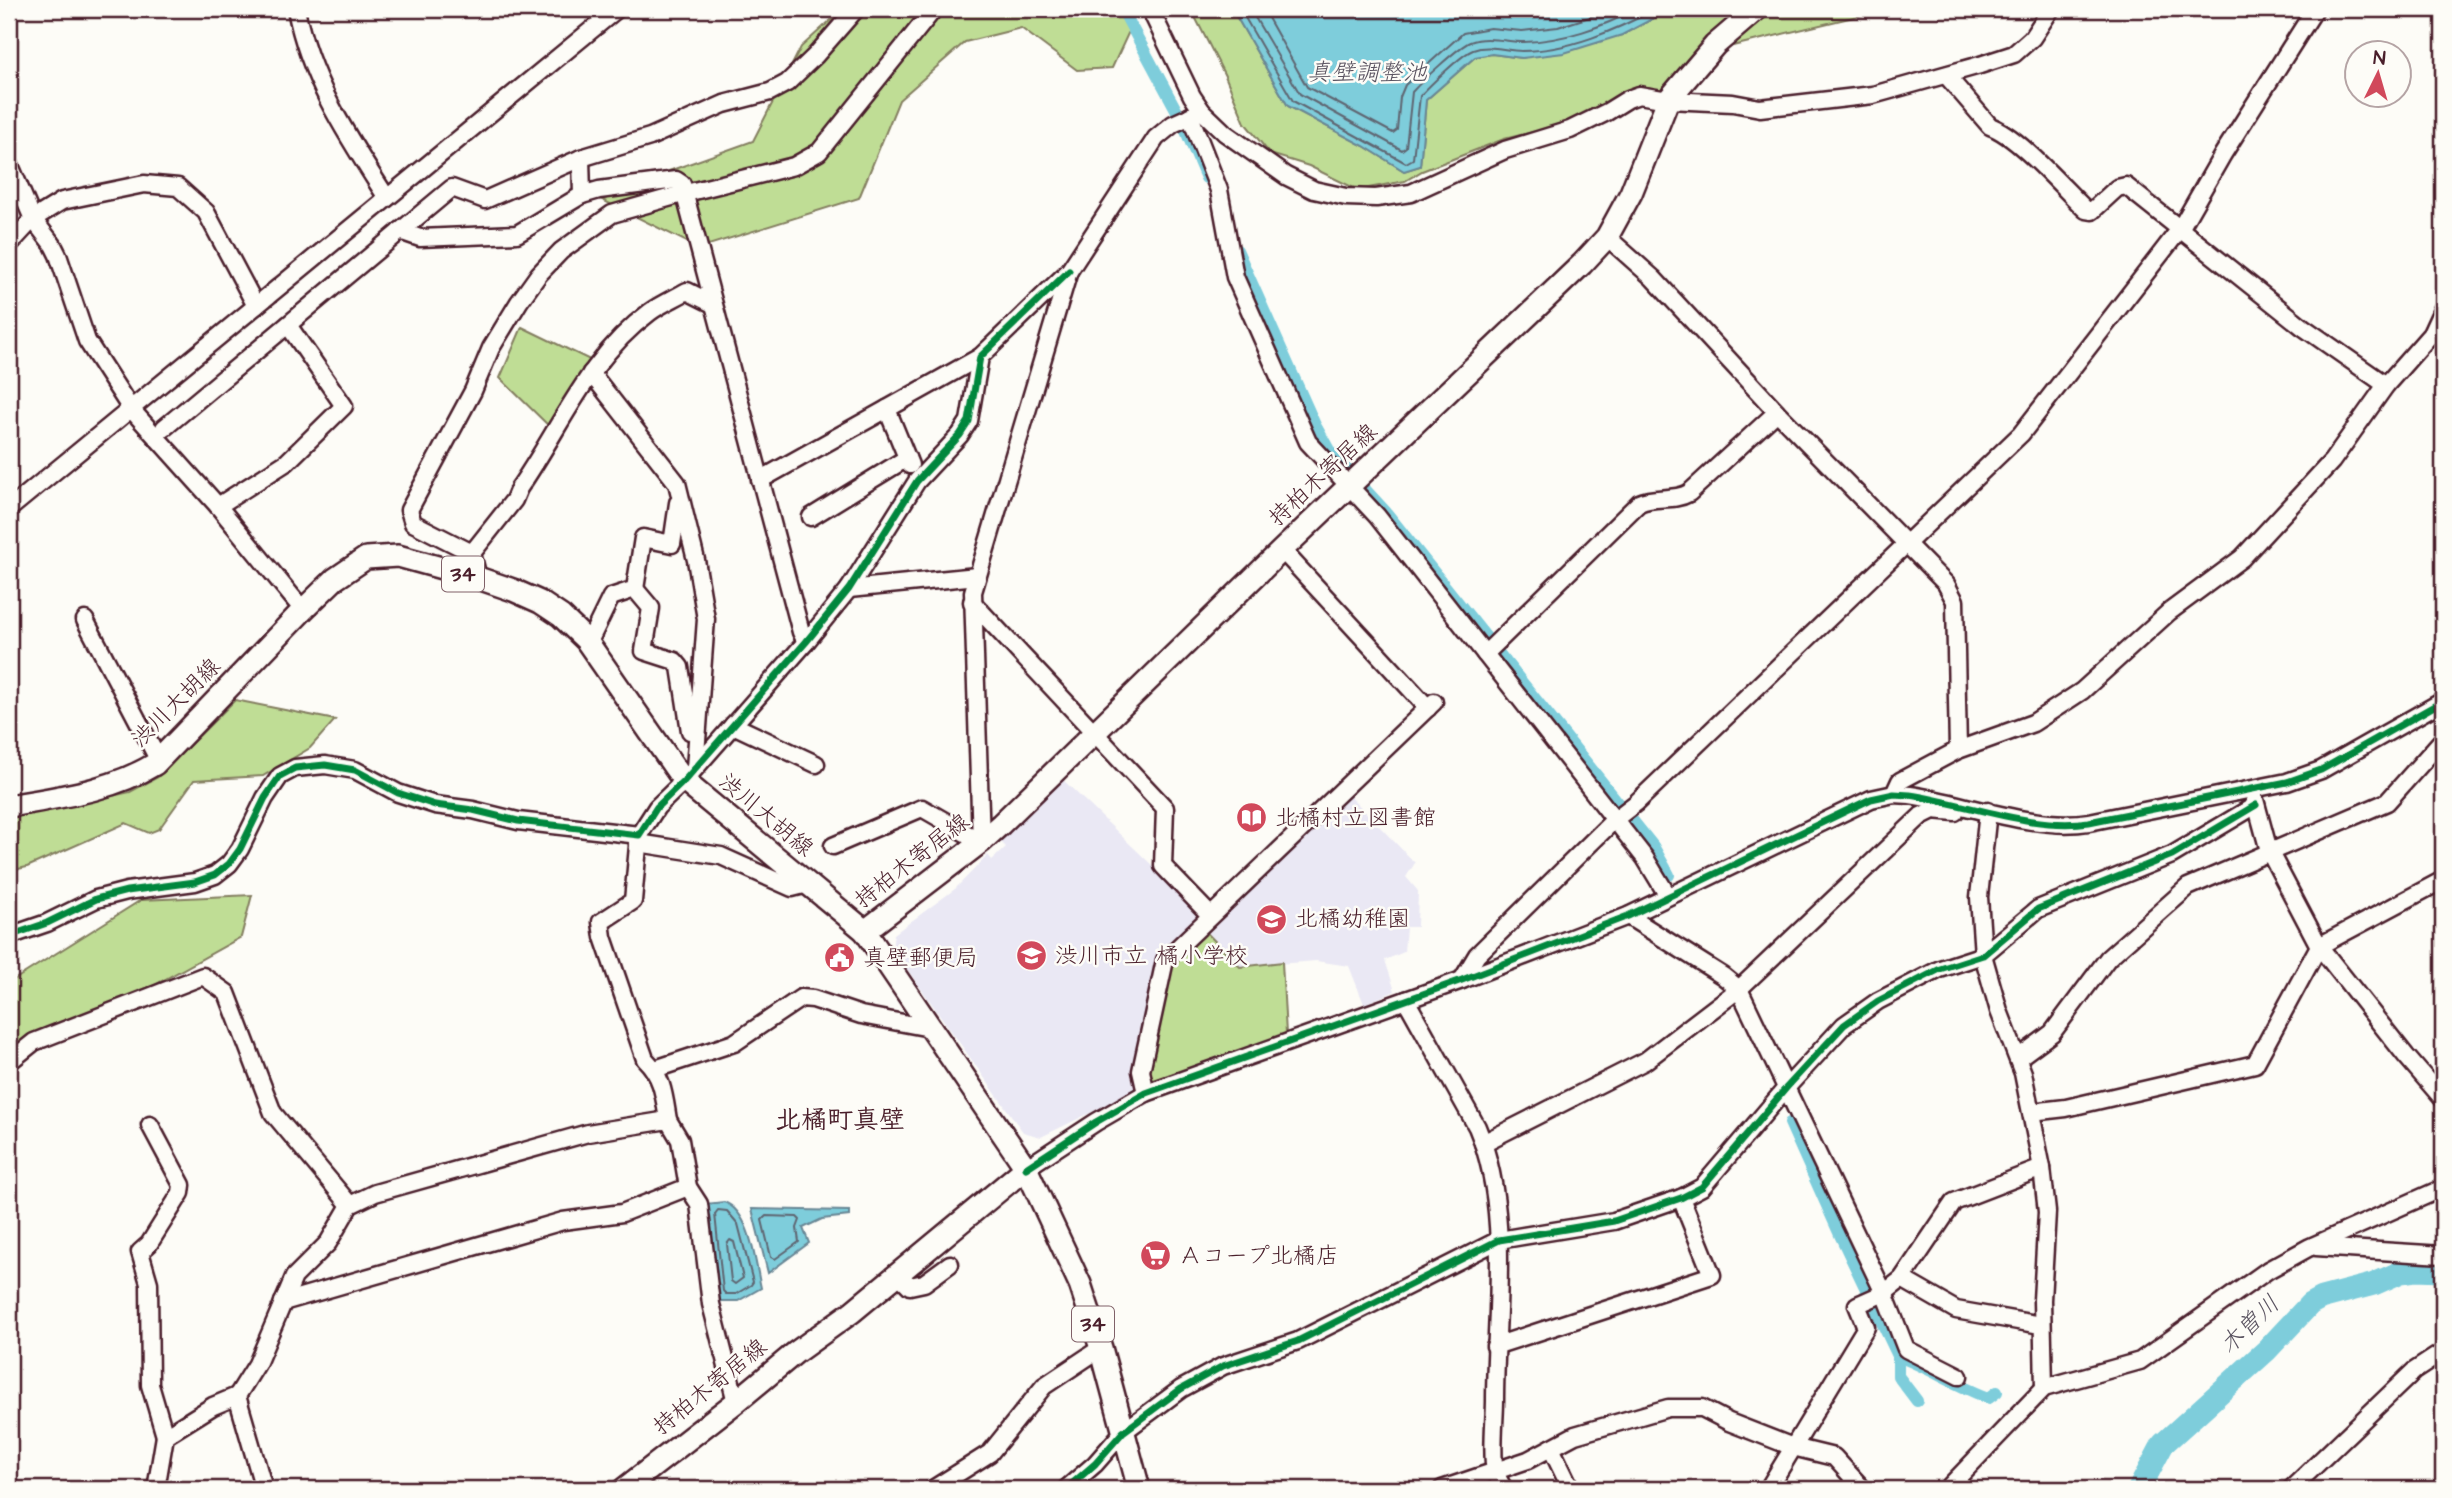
<svg xmlns="http://www.w3.org/2000/svg" width="2452" height="1498" font-family="'Architects Daughter','Klee One',sans-serif">
  <rect width="100%" height="100%" fill="#fdfcf7"/>
  <filter id="ink" filterUnits="userSpaceOnUse"><feTurbulence type="fractalNoise" baseFrequency=".0143" numOctaves="2"/><feDisplacementMap in="SourceGraphic" scale="14" xChannelSelector="R" yChannelSelector="G"/><feConvolveMatrix kernelMatrix="1 2 1 2 8 2 1 2 1" color-interpolation-filters="sRGB"/></filter>
  <g filter="url(#ink)">
    <g fill="#eae8f4">
      <polygon points="1060,777 1156,869 1202,916 1141,1088 1041,1137 1023,1132 892,948 894,934 955,889 988,855 992,860 1006,847 1000,841"/>
      <polygon points="1347,793 1415,863 1406,877 1418,891 1417,927 1406,927 1404,952 1385,960 1395,991 1364,1004 1349,966 1316,961 1240,967 1203,929"/>
    </g>
    <g fill="#bfdd95" stroke="#847e60" stroke-width="2">
      <polygon points="843,9 1128,9 1132,25 1112,68 1077,70 1021,28 965,42 899,100 859,198 699,248 596,197 753,141 801,47"/>
      <polygon points="1191,9 1232,9 1288,106 1364,146 1404,171 1420,166 1426,100 1475,57 1492,54 1522,58 1622,35 1671,9 1887,9 1712,51 1665,93 1649,87 1628,89 1606,106 1567,124 1504,139 1422,171 1405,181 1358,190 1309,166 1270,154 1245,123 1226,78"/>
      <polygon points="522,327 590,360 559,436 500,378"/>
      <polygon points="235,700 335,720 310,748 263,776 194,780 159,829 149,833 126,823 27,867 9,871 9,818 130,792 158,777"/>
      <polygon points="252,895 241,937 9,1066 9,983 141,900"/>
      <polygon points="1203,929 1240,967 1282,962 1286,1034 1150,1083 1145,1071 1167,964"/>
    </g>
    <g fill="#7ecddb" stroke="#698795" stroke-width="2">
      <polygon points="1232,9 1671,9 1622,35 1564,53 1522,58 1492,54 1475,57 1426,100 1420,166 1404,171 1364,146 1288,106"/>
      <path d="M724 1202C751 1212 755 1262 761 1288L738 1301H717L707 1204Z"/>
      <polygon points="752,1209 849,1211 849,1216 822,1219 803,1228 809,1243 768,1273"/>
    </g>
    <g fill="none" stroke-linecap="round" stroke-linejoin="round">
      <g stroke="#5f6571" stroke-width="2">
        <path d="M1240 9 1293 101 1406 163 1413 159 1420 96C1429 86 1462 54 1473 50 1489 44 1506 51 1522 51 1569 51 1616 30 1656 9"/>
        <path d="M1250 9 1300 94 1402 150 1406 147 1412 92C1421 82 1458 47 1470 42 1487 35 1506 42 1524 42 1562 41 1603 27 1637 9"/>
        <polyline points="1263,9 1307,87 1393,133 1397,130 1400,97 1405,85 1463,33 1490,28 1522,31 1558,27 1615,9"/>
        <polygon points="718,1210 727,1211 738,1224 753,1282 751,1285 736,1294 726,1294 723,1291 715,1214"/>
        <polygon points="766,1216 797,1217 800,1220 797,1228 799,1242 775,1259 771,1257 762,1220"/>
        <polygon points="730,1240 734,1242 743,1278 735,1284 731,1281 727,1244"/>
      </g>
      <g stroke="#7ecddb" stroke-width="12">
        <polyline points="1122,9 1179,115 1206,178"/>
        <polyline points="1237,250 1315,425 1329,450 1385,511 1653,846 1669,875"/>
        <polyline points="1790,1123 1841,1237 1898,1356 1898,1376 1917,1401"/>
        <path d="M1898 1356C1929 1368 1957 1386 1989 1398L1997 1392"/>
      </g>
      <polyline stroke="#7ecddb" stroke-width="23" points="2139,1489 2163,1444 2267,1350 2310,1304 2321,1298 2374,1284 2401,1272 2415,1270 2443,1271"/>
      <defs>
        <g id="minor">
          <path d="M296 9C310 81 348 137 387 198"/>
          <polyline points="1150,9 1192,96 1202,111 1225,133 1286,176 1314,190 1346,197 1376,198 1411,193 1505,150 1570,130 1607,112 1628,99 1639,95 1668,100 1733,103 1760,108 1873,95 1980,65 2014,54 2032,38 2051,9"/>
          <path d="M1946 75 1990 126C2018 136 2063 188 2086 210L2092 211 2117 188 2126 186 2303 327 2386 385"/>
          <polyline points="1190,116 1219,190 1235,277 1308,442 1377,516 1645,858 1668,896"/>
          <polyline points="9,163 33,219 53,245 58,255 87,341 131,409 218,506 303,610"/>
          <polyline points="400,231 420,238 517,234 582,195"/>
          <polyline points="1607,237 1653,278 1777,412 1946,584 1955,601 1958,750"/>
          <polyline points="9,245 33,219 62,201 144,184 178,187 206,212 256,306"/>
          <polyline points="591,373 677,483 696,560 706,619 695,768"/>
          <polyline points="887,409 910,465"/>
          <polyline points="164,428 452,188 485,200 581,158"/>
          <polyline points="760,480 980,357"/>
          <polyline points="218,506 287,462 344,406 288,325"/>
          <polyline points="9,509 617,9"/>
          <polyline points="811,517 907,458"/>
          <polyline points="1282,550 1428,708"/>
          <polyline points="472,553 413,523 409,510 473,391 491,348 519,302 539,274 561,251 612,214 686,193 794,166 819,152 934,9"/>
          <path d="M478 578 472 553 514 500 519 488C562 426 587 359 650 312 661 304 675 298 687 291L713 304"/>
          <polyline points="635,589 651,608 644,651 675,661 680,667 690,731"/>
          <polyline points="849,589 977,576"/>
          <polyline points="972,602 1165,808 1163,866 1210,915"/>
          <polyline points="85,620 159,761"/>
          <polyline points="806,642 801,632 682,184 676,180 599,190 582,195 581,158 650,137 724,104 770,92 787,83 815,56 856,9"/>
          <polyline points="588,644 611,597 635,589 643,538 672,544 678,503"/>
          <path d="M1485 654 1639 503C1655 495 1673 502 1689 493L1777 412"/>
          <polyline points="733,725 816,764"/>
          <polyline points="1894,794 1900,781 1958,750 2033,723 2082,691 2169,612 2242,558 2332,461 2386,385 2431,334 2443,308"/>
          <polyline points="2254,796 2269,851 2319,946 2406,1056 2443,1099"/>
          <path d="M639 835 633 901 601 922 603 937 645 1059C663 1077 664 1096 668 1120"/>
          <polyline points="638,843 721,856 792,888 808,884"/>
          <polyline points="833,846 922,808 981,842 973,592 1069,271 1156,138 1173,124 1202,111"/>
          <polyline points="1628,916 1723,976 1739,989 1884,1293 1906,1349 1959,1376"/>
          <polyline points="9,936 47,923 96,899 127,891 195,882 215,875 229,864 240,849 265,798 280,776 295,768 325,765 355,770 398,793 435,805 473,810 518,821 639,835 657,807 684,781 806,642 849,589 917,481 960,435 969,421 980,357 1069,271"/>
          <polyline points="1462,980 1477,955 1614,820 1636,803 2021,434 2180,229 2223,154 2315,9"/>
          <path d="M1406 1000 1477 1127C1512 1210 1495 1312 1495 1401 1495 1418 1491 1455 1495 1470 1496 1476 1501 1484 1504 1489"/>
          <polyline points="2018,1058 2052,1033 2108,958 2188,887 2387,802 2443,739"/>
          <polyline points="9,1062 34,1042 203,976 227,993 273,1113 350,1205"/>
          <polyline points="655,1069 734,1043 801,998 813,999 861,1015 930,1028"/>
          <polyline points="1146,1093 1141,1071 1165,960 1434,702"/>
          <polyline points="2031,1112 2066,1108 2255,1064 2319,946 2443,880"/>
          <polyline points="150,1125 182,1185 181,1193 149,1244 140,1252 149,1283 150,1385 165,1436"/>
          <polyline points="1483,1143 1645,1061 1739,989 1921,816 1933,810 1955,812"/>
          <path d="M1026 1168 1096 1122 1146 1093 1462 980 1628 916 1871 799 1894 794 1910 795C1965 803 2034 831 2089 822L2287 782 2321 770 2443 701"/>
          <polyline points="2042,1168 2047,1212 2042,1300 2044,1388"/>
          <polyline points="2316,1247 2443,1255"/>
          <polyline points="898,1274 910,1286 924,1283 950,1264"/>
          <polyline points="1902,1279 1956,1310 2041,1325"/>
          <polyline points="283,1302 563,1221 622,1213 688,1187"/>
          <polyline points="1495,1346 1712,1275 1681,1198"/>
          <polyline points="1551,1448 1571,1489"/>
          <polyline points="156,1489 165,1436 213,1406 237,1396"/>
          <polyline points="264,1489 237,1396 257,1364 294,1277 328,1243 350,1205 375,1193 588,1133 668,1120 680,1140 688,1187 699,1204 711,1304 736,1402"/>
          <polyline points="933,1489 990,1453 1044,1386 1101,1348"/>
          <polyline points="1066,1489 1095,1464 1123,1432 1181,1389 1223,1366 1298,1341 1499,1240 1614,1221 1681,1198 1702,1187 1787,1087 1844,1025 1878,1001 1940,969 1983,955 2038,909 2172,855 2256,805"/>
          <polyline points="1442,1489 1528,1460 1575,1435 1668,1408 1702,1408 1729,1422 1793,1447 1834,1457 1863,1489"/>
          <polyline points="1768,1489 1866,1327 1857,1305 1884,1293 1902,1279 1954,1202 2042,1168 2023,1073 1999,1011 1983,955 1979,897 1988,811"/>
          <polyline points="1947,1489 2044,1388 2140,1361 2268,1270 2310,1247 2443,1188"/>
          <polyline points="2291,1489 2414,1371 2443,1352"/>
        </g>
        <g id="major">
          <path d="M9 806C59 797 111 791 155 764L303 610 335 579 366 558 398 556 478 578 513 590 540 602 561 616 586 640 684 781 865 931 1026 1168 1080 1284 1101 1348 1139 1489"/>
          <polyline points="865,931 981,842 1001,824 1282,550 1582,264 1607,237 1631,193 1668,100 1715,45 1757,9"/>
          <polyline points="624,1489 736,1402 795,1353 852,1312 1026,1168"/>
        </g>
      </defs>
      <use href="#minor" stroke="#4a1f2b" stroke-width="21"/>
      <use href="#major" stroke="#4a1f2b" stroke-width="26"/>
      <use href="#minor" stroke="#fdfcf7" stroke-width="16"/>
      <use href="#major" stroke="#fdfcf7" stroke-width="21"/>
      <defs>
        <g id="cycleway">
          <polyline points="9,936 47,923 96,899 127,891 195,882 215,875 229,864 240,849 265,798 280,776 295,768 325,765 355,770 398,793 435,805 473,810 518,821 639,835 657,807 684,781 806,642 849,589 917,481 960,435 969,421 980,357 1069,271"/>
          <path d="M1026 1168 1096 1122 1146 1093 1462 980 1628 916 1871 799 1894 794 1910 795C1965 803 2034 831 2089 822L2287 782 2321 770 2443 701"/>
          <polyline points="1066,1489 1095,1464 1123,1432 1181,1389 1223,1366 1298,1341 1499,1240 1614,1221 1681,1198 1702,1187 1787,1087 1844,1025 1878,1001 1940,969 1983,955 2038,909 2172,855 2256,805"/>
        </g>
      </defs>
      <use href="#cycleway" stroke="#fdfcf7" stroke-width="11"/>
      <use href="#cycleway" stroke="#00873e" stroke-width="7"/>
    </g>
  </g>
  <defs>
    <symbol id="library-disc" viewBox="-11 -11 22 22"><circle r="9.5" fill="#d1495b" stroke="#fdfcf7"/><path d="M-6-4Q-3-5.5-.7-3.5V5Q-3 3-6 4ZM6-4Q3-5.5 .7-3.5V5Q3 3 6 4Z" fill="#fff"/></symbol>
    <symbol id="school-disc" viewBox="-11 -11 22 22"><circle r="9.5" fill="#d1495b" stroke="#fdfcf7"/><path d="M0-5L7-2L0 1L-7-2ZM-4 1L0 2.5L4 1V4Q0 6-4 4Z" fill="#fff"/></symbol>
    <symbol id="civic-disc" viewBox="-11 -11 22 22"><circle r="9.5" fill="#d1495b" stroke="#fdfcf7"/><path d="M-.6-6.5H3V-4.5H.6V-3L4-1V1h2V6H-6V1h2V-1L-.6-3ZM-1.2 2.5V6h2.4V2.5Z" fill="#fff"/></symbol>
    <symbol id="supermarket-disc" viewBox="-11 -11 22 22"><circle r="9.5" fill="#d1495b" stroke="#fdfcf7"/><path d="M-6-5.5h2.5l.6 2H6L4.5 2H-2.5L-4.4-4H-6ZM-1.5 3.2a1.3 1.3 0 1 0 .1 0ZM3 3.2a1.3 1.3 0 1 0 .1 0Z" fill="#fff"/></symbol>
  </defs>
  <g fill-rule="evenodd">
    <use href="#library-disc" x="1234" y="800" width="35" height="35"/>
    <use href="#school-disc" x="1254" y="902" width="35" height="35"/>
    <use href="#school-disc" x="1014" y="938" width="35" height="35"/>
    <use href="#civic-disc" x="822" y="940" width="35" height="35"/>
    <use href="#supermarket-disc" x="1138" y="1238" width="35" height="35"/>
  </g>
  <g text-anchor="middle" dominant-baseline="central" stroke-width="5" stroke-linejoin="round" paint-order="stroke">
    <g fill="#fdfcf7" stroke="#806168" stroke-width="2">
      <rect x="442" y="556.5" width="42" height="35" rx="5"/>
      <rect x="1072" y="1306.5" width="42" height="35" rx="5"/>
    </g>
    <g font-size="21" font-weight="bold" fill="#4a1f2b">
      <text x="463" y="574">34</text>
      <text x="1093" y="1324">34</text>
    </g>
    <g font-size="23" fill="#4a1f2b" stroke="#fdfcf7">
      <text transform="translate(1323 475) rotate(-43)">持柏木寄居線</text>
      <text transform="translate(176 703) rotate(-45)">渋川大胡線</text>
      <text transform="translate(766 815) rotate(40)">渋川大胡線</text>
      <text transform="translate(912 861) rotate(-38)">持柏木寄居線</text>
      <text transform="translate(710 1387) rotate(-39)">持柏木寄居線</text>
    </g>
    <g font-size="23" fill="#4a1f2b" stroke="#fdfcf7" text-anchor="start">
      <text x="1275" y="818">北橘村立図書館</text>
      <text x="1295" y="919">北橘幼稚園</text>
      <text x="1055" y="956">渋川市立 橘小学校</text>
      <text x="863" y="958">真壁郵便局</text>
      <text x="1179" y="1256">Ａコープ北橘店</text>
    </g>
    <g font-size="24" font-style="italic" fill="#5a5360" stroke="#fdfcf7">
      <text x="1367" y="73">真壁調整池</text>
      <text transform="translate(2250 1325) rotate(-44)">木曽川</text>
    </g>
    <g font-size="26" font-weight="bold" fill="#4a1f2b" stroke="#fdfcf7">
      <text x="840" y="1120">北橘町真壁</text>
    </g>
  </g>
  <rect width="2452" height="1498" fill="none" stroke="#fdfcf7" stroke-width="35"/>
  <rect x="18" y="18" width="2417" height="1463" fill="none" stroke="#4a1f2b" stroke-width="2.5" filter="url(#ink)"/>
  <g transform="translate(2378 74) rotate(5)"><circle r="33" fill="#fdfcf7" stroke="#b5a4a5" stroke-width="2"/>
  <path d="M0-5L12 26L0 18L-12 26Z" fill="#d1495b"/>
  <text y="-10" font-size="19" font-weight="bold" text-anchor="middle" fill="#4a1f2b">N</text>
  </g>
</svg>
